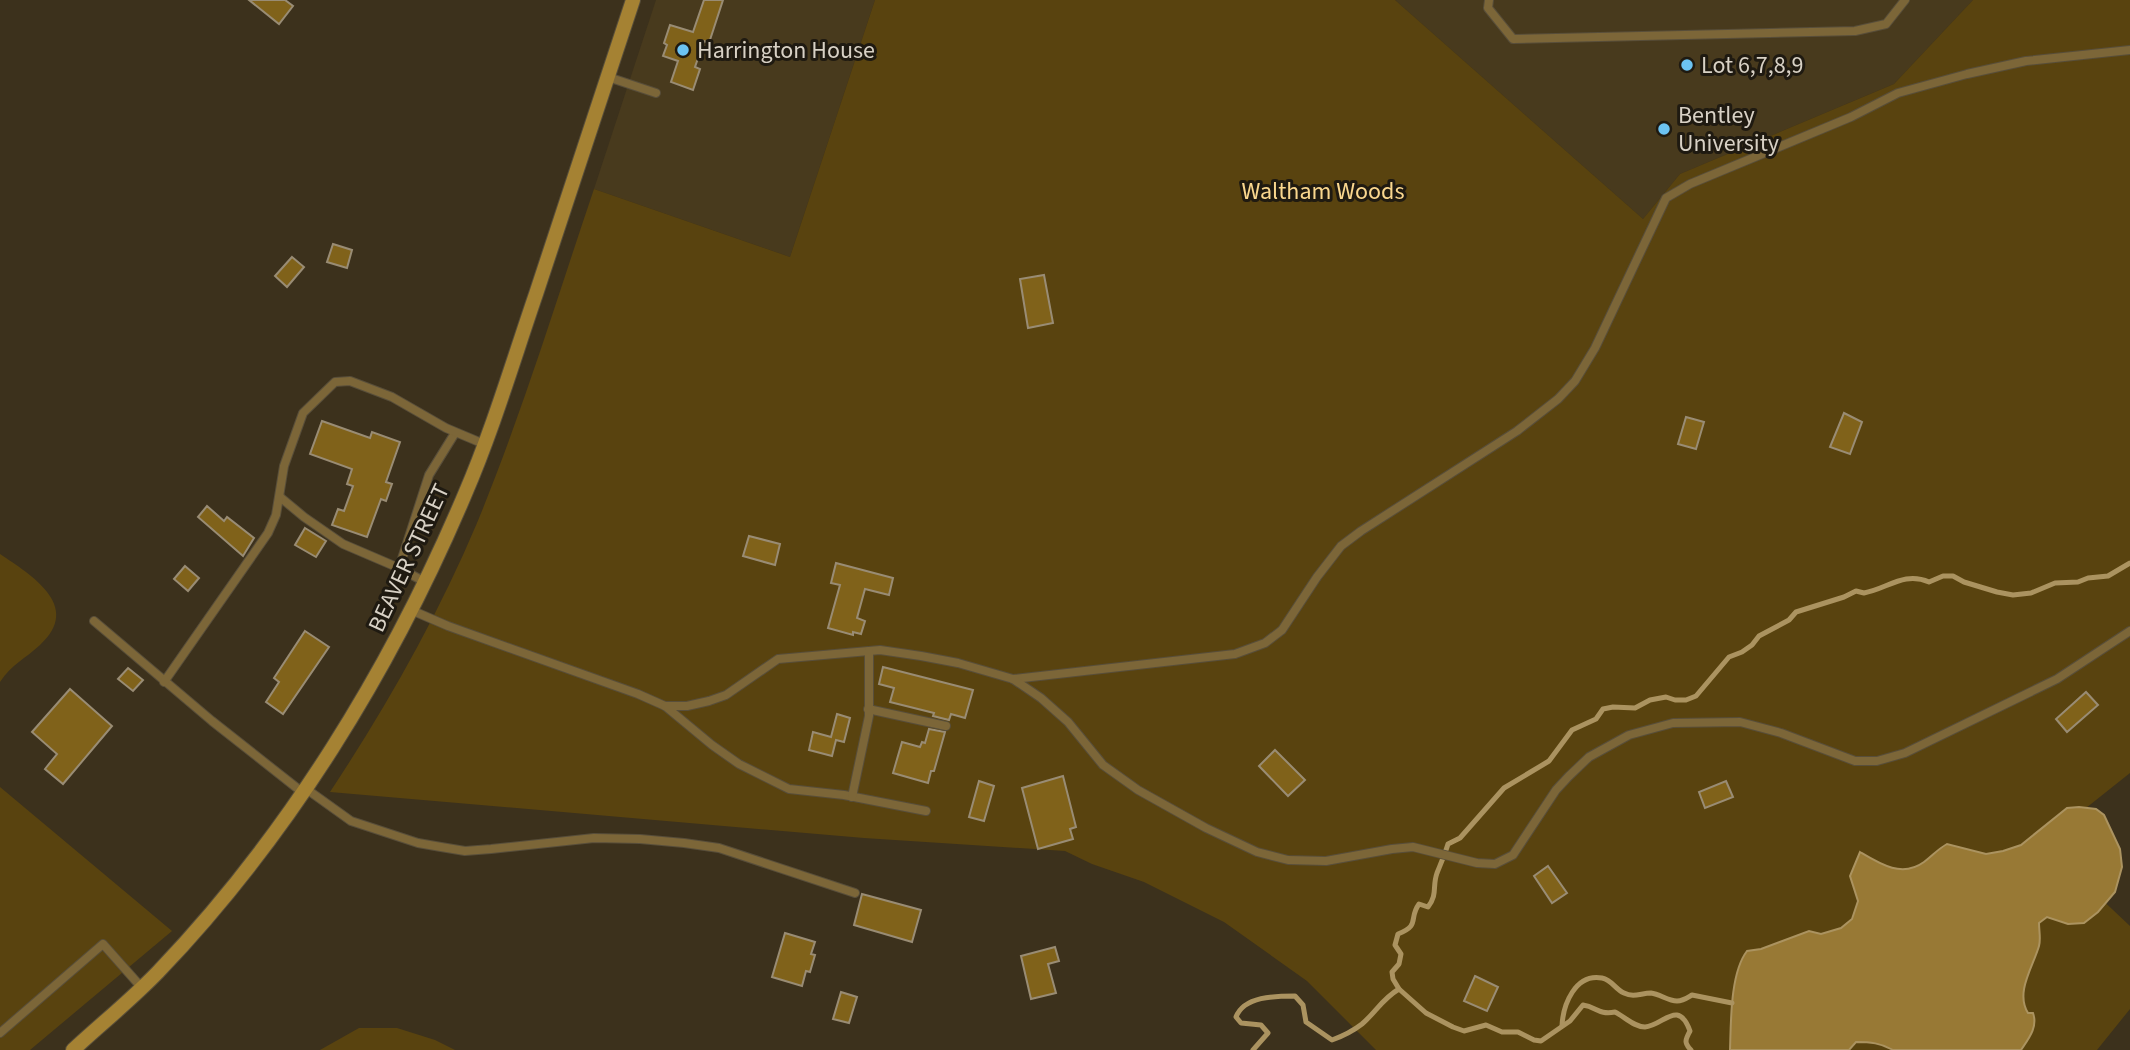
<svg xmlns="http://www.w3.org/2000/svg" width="2130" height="1050" font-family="'Source Sans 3',sans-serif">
  <rect width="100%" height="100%" fill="#3c311c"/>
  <g fill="#483a1d">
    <polygon points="656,0 875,0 790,257 594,189"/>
    <polygon points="1395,0 1973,0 1894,84 1680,174 1643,219"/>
  </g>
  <g fill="#59430f">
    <path d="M875 0H1395L1643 219 1680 174 1894 84 1973 0H2130V773L2042 843 2130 926V1009L2097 1050H1376L1307 981 1224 922 1144 882 1092 864 1065 851 864 838 330 792C386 707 437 618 477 523 522 414 556 301 594 189L790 257Z"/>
    <path d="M0 554C31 575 83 606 40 645 25 659 12 664 0 682Z"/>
    <polygon points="0,787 172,931 30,1050 0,1050"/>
    <polygon points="359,1028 397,1028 435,1040 455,1050 320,1050"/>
  </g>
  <path fill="#987935" stroke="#ab9360" stroke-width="2" d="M2079 807 2096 809 2104 815 2120 849 2122 867 2115 892 2098 912 2084 923 2068 924 2047 917 2039 923C2039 931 2041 939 2039 946 2033 967 2015 992 2028 1013H2033C2038 1027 2029 1038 2021 1050H1893C1881 1043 1870 1042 1856 1042L1849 1050H1730C1731 1023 1730 973 1747 951L1761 949 1809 931 1821 934 1841 928 1852 919 1858 901 1850 876 1860 852C1880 864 1902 878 1924 862 1932 856 1938 849 1947 844L1986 854 2003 851 2021 845 2067 808Z"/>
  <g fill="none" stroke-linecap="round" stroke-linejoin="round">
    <g stroke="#ab9360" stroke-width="5">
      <path d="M1399 989 1426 1013 1453 1027 1464 1031 1486 1025 1502 1032H1518L1534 1040 1541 1041 1570 1021 1583 1005C1597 1007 1598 1015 1615 1012 1625 1017 1634 1027 1645 1027 1663 1026 1678 998 1690 1031 1685 1040 1684 1043 1691 1050"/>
      <path d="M1562 1026C1563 1005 1575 973 1602 978 1612 980 1615 989 1624 993 1634 998 1641 993 1651 993 1660 994 1668 1001 1677 1001 1683 1001 1687 998 1692 995L1732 1003"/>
      <path d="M1253 1050 1268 1033 1261 1025 1241 1023 1236 1017C1244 996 1275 996 1295 996L1303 1005 1306 1022 1332 1040C1343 1036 1353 1031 1362 1024 1376 1012 1382 999 1399 989L1393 979 1392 972 1399 964 1401 954 1395 945 1398 934C1421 925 1408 919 1419 904L1428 907C1438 894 1432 887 1437 873 1441 863 1445 854 1448 844L1460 838 1504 788 1549 761 1572 730 1596 719 1603 709 1613 707 1635 708 1650 700 1666 697 1675 700H1686L1696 696 1729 657 1742 652 1752 645 1759 636 1789 620 1796 612 1844 597 1856 591 1864 593C1887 589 1904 571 1929 582L1943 576H1953L1964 582 1997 592 2013 595 2031 593 2055 583 2078 582 2088 578 2108 576 2130 563"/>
    </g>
  </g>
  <g fill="#80621a" stroke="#998c74" stroke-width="2">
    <polygon points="249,0 285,0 293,6 279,24"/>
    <polygon points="704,0 723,0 709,43 704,41 695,67 700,69 693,90 671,82 678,61 663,56 667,45 664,43 670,25 693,32"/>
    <polygon points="333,244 352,250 347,268 327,262"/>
    <polygon points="292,257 304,267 287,287 275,276"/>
    <polygon points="1044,275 1053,323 1028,328 1020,279"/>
    <polygon points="1844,413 1862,422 1850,454 1830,447"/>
    <polygon points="1686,417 1704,422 1696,449 1678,444"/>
    <polygon points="322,421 370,438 372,432 400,442 386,482 392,484 386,501 381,499 367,537 332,525 338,509 344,511 353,486 347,484 352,469 310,454"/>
    <polygon points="207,506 224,521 227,517 254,538 243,556 198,517"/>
    <polygon points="305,528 326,541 316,557 295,545"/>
    <polygon points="749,536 780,544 775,565 743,556"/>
    <polygon points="836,563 893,578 889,595 865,589 857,618 865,621 861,634 853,632 853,635 828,628 840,585 831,583"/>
    <polygon points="185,566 199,578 188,591 174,579"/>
    <polygon points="305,631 329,647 283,714 266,702 279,682 274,678"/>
    <polygon points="883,667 973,690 965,718 951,714 949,720 933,716 934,713 890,702 894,688 879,684"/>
    <polygon points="128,668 143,680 133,691 118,679"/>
    <polygon points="70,689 112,726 63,784 45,769 57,754 32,732"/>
    <polygon points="2086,692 2098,705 2067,732 2056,719"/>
    <polygon points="837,714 850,718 844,742 836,740 832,756 809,750 813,732 831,737"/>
    <polygon points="929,729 945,732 934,771 931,771 928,783 893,773 902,742 920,747 922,742 925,743"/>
    <polygon points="1275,750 1305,780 1288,796 1259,766"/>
    <polygon points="1063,776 1076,827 1070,829 1073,839 1038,849 1022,788"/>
    <polygon points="979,781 994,786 984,821 969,817"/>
    <polygon points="1726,781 1733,797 1705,808 1699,792"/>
    <polygon points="1548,866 1567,893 1552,903 1534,876"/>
    <polygon points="862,894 921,910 912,942 854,925"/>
    <polygon points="785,933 815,942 811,954 815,955 810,972 806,971 802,986 772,977"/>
    <polygon points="1055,947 1059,961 1048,964 1056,993 1031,999 1021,956"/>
    <polygon points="1475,976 1498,987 1487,1011 1464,1001"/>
    <polygon points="841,992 857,997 849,1023 833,1019"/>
  </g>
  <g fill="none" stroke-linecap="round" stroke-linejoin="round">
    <defs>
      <g id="lane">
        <polyline points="1489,0 1488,8 1513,39 1855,31 1886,24 1905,0"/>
        <polyline points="608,77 656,93"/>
        <polyline points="280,497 304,517 343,544 399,568 425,582"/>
        <polyline points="399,568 429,475 455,433"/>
        <polyline points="411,610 448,626 638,694 665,706 712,745 739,764 789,789 844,795 926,811"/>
        <polyline points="94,621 212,721 302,792"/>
        <polyline points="1013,679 1235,654 1265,643 1282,630 1317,577 1341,546 1361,531 1517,431 1558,399 1575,381 1595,348 1666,198 1690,184 1851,117 1898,93 1967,74 2026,61 2130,50"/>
        <polyline points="164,682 268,533 276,515 284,466 303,413 335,382 350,381 392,397 446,428 484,444"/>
        <polyline points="665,706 687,706 709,701 726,695 778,659 880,650 921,656 958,663 1013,679 1041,698 1068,722 1103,765 1138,790 1206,828 1257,852 1288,860 1326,861 1392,849 1413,847 1477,863 1495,864 1513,855 1556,790 1569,776 1589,757 1629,735 1673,723 1740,722 1781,733 1855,761 1877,761 1905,753 2057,679 2130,631"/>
        <polyline points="868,709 946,726"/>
        <polyline points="305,788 351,821 418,843 441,847 465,851 491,849 594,838 640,839 684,843 719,848 855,893"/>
        <polyline points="852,797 869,716 869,651"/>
        <polyline points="0,1033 103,944 142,988"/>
      </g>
      <path id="secondary" d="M73 1050C101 1024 131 1000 158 972 289 835 391 669 465 494 493 429 513 361 536 294 568 196 601 98 633 0"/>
    </defs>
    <use href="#lane" stroke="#584e3a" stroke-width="10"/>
    <use href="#secondary" stroke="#584e3a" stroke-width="16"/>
    <use href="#lane" stroke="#7c6638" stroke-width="8"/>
    <use href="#secondary" stroke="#a58233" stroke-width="14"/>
  </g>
  <g fill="#6cc3f2" stroke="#1f1a11" stroke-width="2.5">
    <circle cx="683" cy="50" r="7"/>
    <circle cx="1687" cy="65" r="7"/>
    <circle cx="1664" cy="129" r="7"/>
  </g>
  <g text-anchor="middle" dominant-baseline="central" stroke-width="6" stroke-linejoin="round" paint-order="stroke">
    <g font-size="24" fill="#d8d1c5" stroke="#1f1a11" text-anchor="start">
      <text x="697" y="50">Harrington House</text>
      <text x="1701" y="65">Lot 6,7,8,9</text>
      <text x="1678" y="115">Bentley<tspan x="1678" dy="28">University</tspan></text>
    </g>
    <g font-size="24" fill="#fad78e" stroke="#1f1a11">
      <text x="1323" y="191">Waltham Woods</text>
    </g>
    <g font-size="24" fill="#d8d1c5" stroke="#1f1a11">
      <text transform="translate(409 558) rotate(-65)">BEAVER STREET</text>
    </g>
  </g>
</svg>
